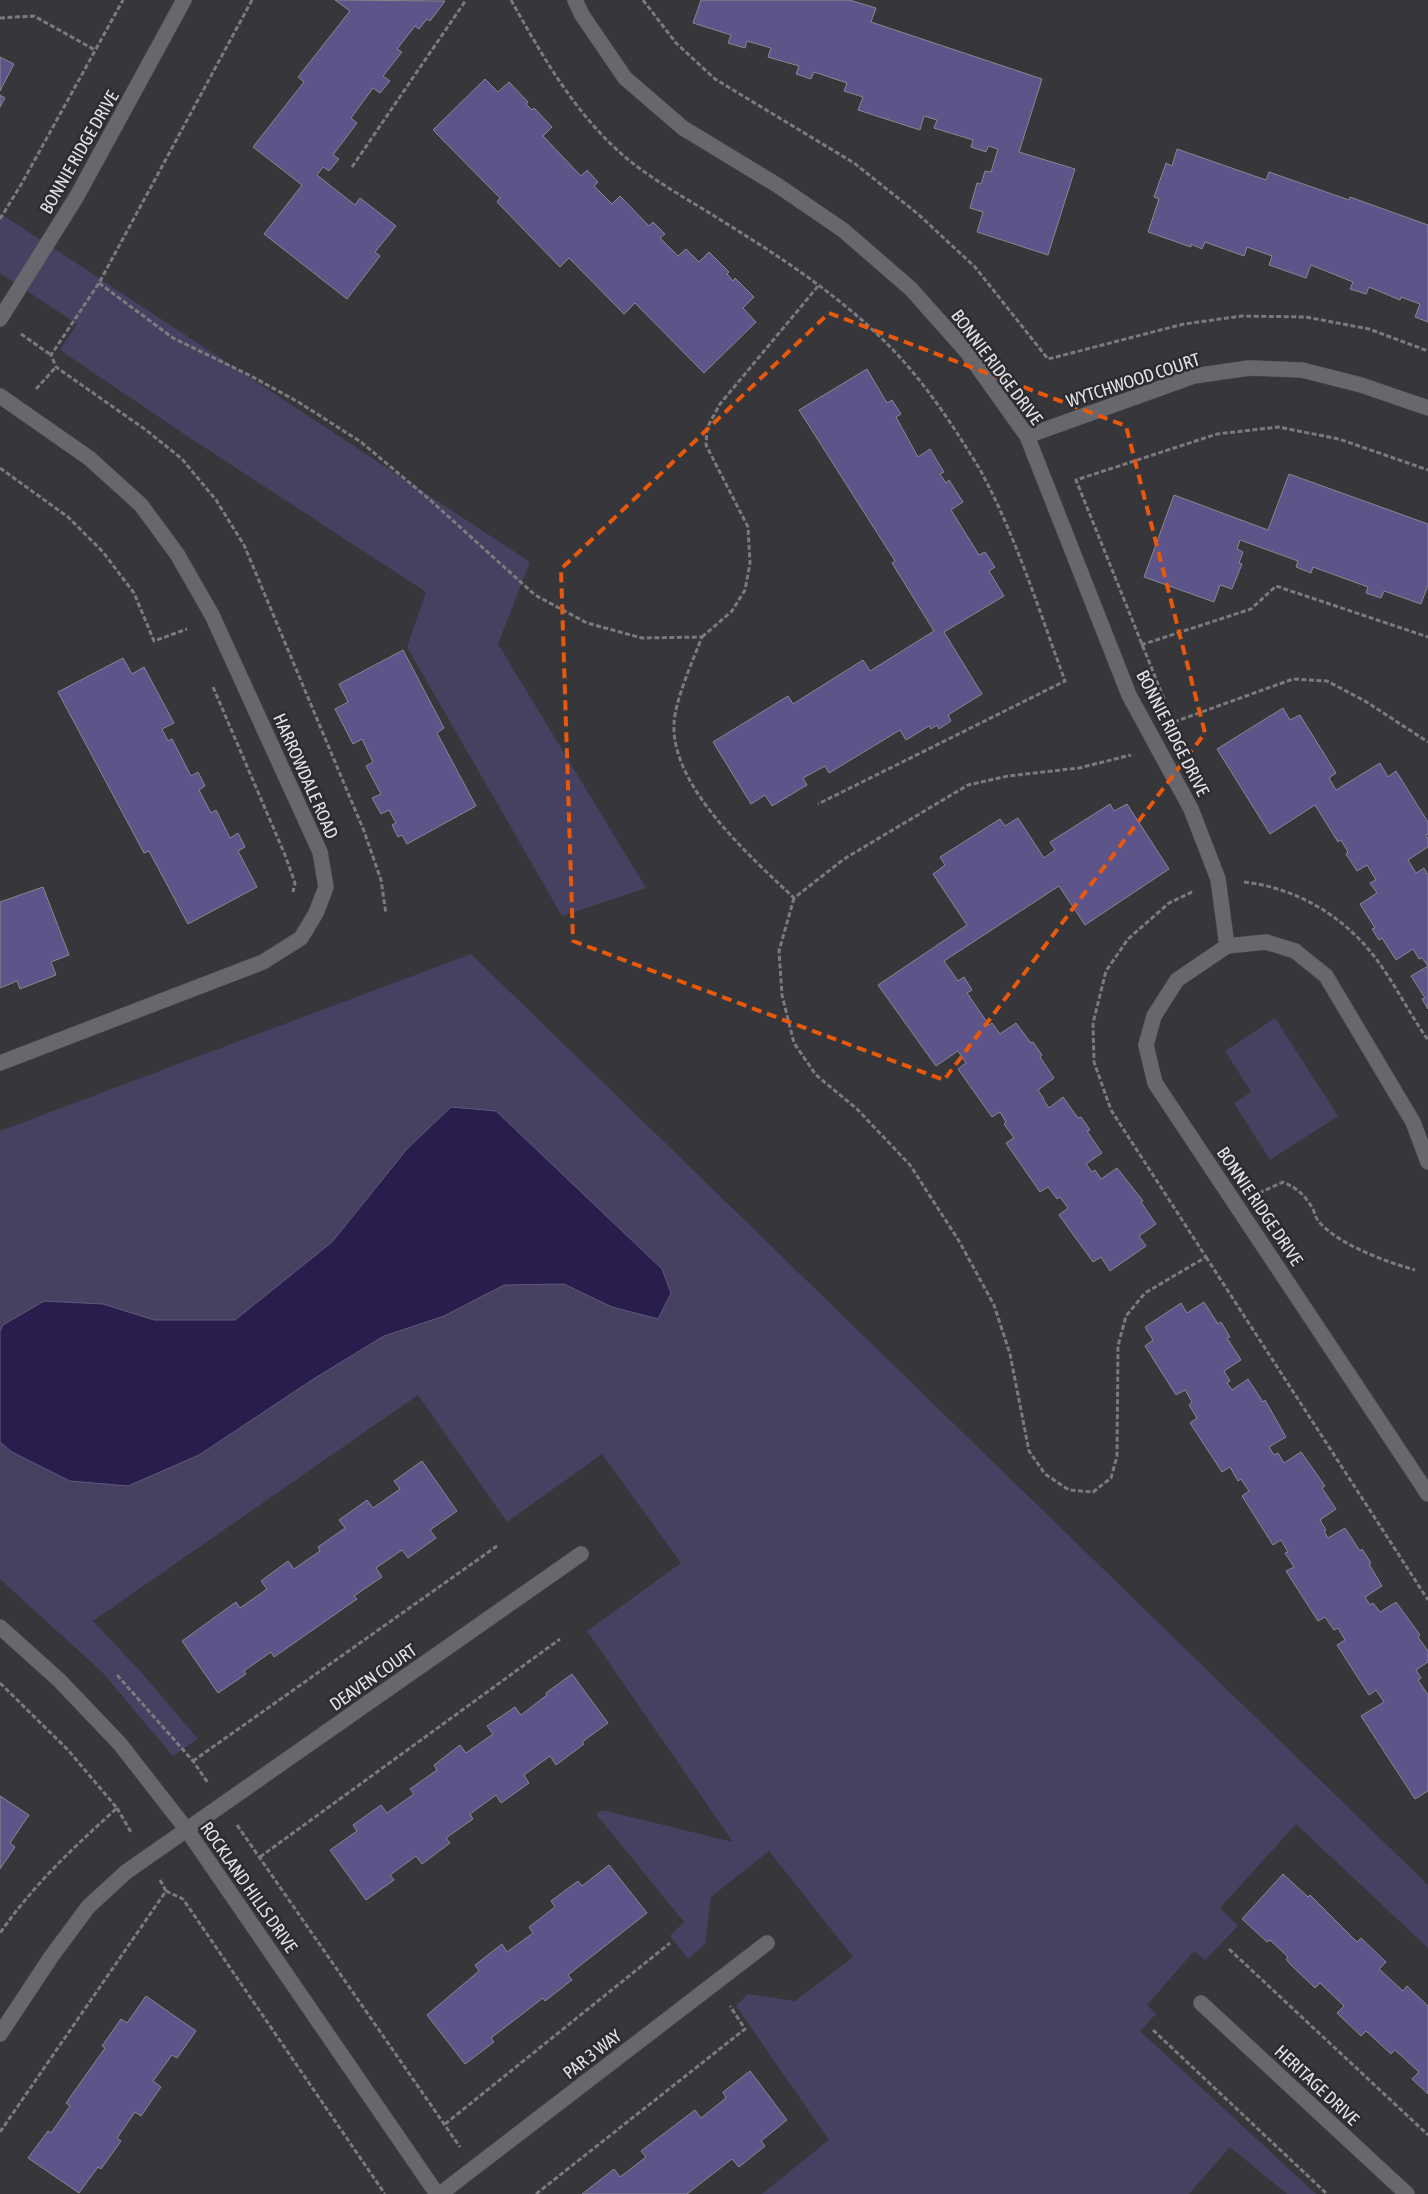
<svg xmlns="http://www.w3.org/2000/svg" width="1428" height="2194" font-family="'Asap Condensed',sans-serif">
  <rect width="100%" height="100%" fill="#36363b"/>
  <g fill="#464160">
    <polygon points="0,213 530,562 498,644 646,888 562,916 407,647 426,592 187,436 60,350 77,324 0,273"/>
    <polygon points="471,954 1428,1885 1428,1948 1296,1824 1220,1908 1238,1926 1205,1960 1194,1951 1147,2005 1156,2014 1140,2031 1316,2194 1287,2194 1230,2147 1189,2194 762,2194 829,2140 736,2006 748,1994 795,2001 853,1957 769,1851 711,1897 705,1944 688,1959 670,1936 684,1922 596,1814 602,1810 733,1842 587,1631 681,1563 602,1454 507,1522 418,1395 93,1621 140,1671 198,1739 173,1756 102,1672 0,1579 0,1131"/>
    <polygon points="1275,1018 1338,1116 1270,1160 1234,1103 1251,1092 1225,1051"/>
  </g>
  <polygon fill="#281d4d" stroke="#60597c" points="451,1107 496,1111 662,1269 671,1293 658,1319 612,1307 564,1284 504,1285 444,1316 384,1336 315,1378 199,1455 128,1486 70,1481 12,1452 0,1442 0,1331 3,1325 44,1301 103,1304 154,1320 235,1320 332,1242 407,1149"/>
  <g fill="#5d548a" stroke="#88888e">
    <polygon points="335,0 445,1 430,21 427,19 419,29 415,26 397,49 402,52 383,76 390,81 380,93 373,88 351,118 357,123 333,155 339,159 329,171 323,167 317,175 355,205 360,198 396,226 375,252 380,256 347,299 264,234 302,185 253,147 304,82 298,77 350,11"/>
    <polygon points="701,0 849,0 876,8 871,22 1042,79 1019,152 1075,169 1048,255 977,232 983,212 970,208 977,183 981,184 985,171 991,172 998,149 988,146 986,152 971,147 973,140 934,128 937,120 924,116 920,130 858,110 863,97 844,91 847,83 814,72 811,79 796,74 799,66 768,57 771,48 747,41 745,48 728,43 731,35 693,23"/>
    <polygon points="0,57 14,64 0,91"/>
    <polygon points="485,79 498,92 509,82 528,102 526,104 532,110 534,108 552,127 543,136 581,176 587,170 598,182 594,186 612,204 620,196 649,226 653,222 665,234 660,238 678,256 686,249 699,262 709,252 729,272 727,274 733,281 735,278 754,297 743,308 756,322 704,373 635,303 624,314 569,258 560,267 497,202 500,198 433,130"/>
    <polygon points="0,95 5,98 0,107"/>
    <polygon points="1177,149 1266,180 1269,172 1349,200 1350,197 1428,225 1428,322 1415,317 1420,304 1401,297 1400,300 1369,287 1366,294 1350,289 1353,282 1311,265 1306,278 1269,265 1272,256 1247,247 1244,256 1205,242 1202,249 1191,244 1191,247 1148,232 1159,199 1154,197 1166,163 1172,166"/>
    <polygon points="867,369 887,403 892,400 901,414 896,417 918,457 930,449 944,472 940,474 946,483 949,480 963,502 951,510 979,555 985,552 995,567 989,571 1004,596 944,632 982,694 948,715 951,721 939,729 937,725 931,729 929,726 906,740 900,730 829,773 825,766 803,778 807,785 772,806 765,795 751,804 713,742 788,696 793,704 863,660 870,671 934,631 892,563 895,561 799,410"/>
    <polygon points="1289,474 1428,524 1428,585 1421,604 1384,591 1381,598 1366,593 1368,587 1313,567 1311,573 1296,567 1298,561 1240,540 1237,549 1243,552 1239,563 1242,564 1232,589 1220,585 1214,602 1144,577 1174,495 1268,530"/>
    <polygon points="403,650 444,728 437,733 476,806 407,844 402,835 398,837 392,825 396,823 389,810 381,814 372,798 381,794 366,766 373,762 362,739 353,744 335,709 348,702 339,684"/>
    <polygon points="123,658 132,674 144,667 174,723 162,729 168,741 172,739 191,776 198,772 205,786 199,790 211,813 216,810 230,838 238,833 245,847 238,851 257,887 188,924 149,851 144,853 58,692"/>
    <polygon points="1283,708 1290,720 1300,715 1336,773 1329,778 1336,790 1380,763 1388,777 1396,771 1428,822 1428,834 1426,835 1428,839 1428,847 1408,860 1416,873 1424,868 1428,875 1428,1009 1422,999 1425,998 1411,976 1428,966 1422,958 1419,959 1413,949 1396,960 1382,938 1379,940 1372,929 1375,928 1360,904 1377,893 1370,883 1376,880 1367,865 1357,871 1346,854 1348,852 1341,840 1338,842 1315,805 1270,834 1217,749"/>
    <polygon points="1110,804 1114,811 1127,804 1169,869 1085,925 1059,886 944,961 958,981 964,977 972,990 967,993 989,1025 992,1023 1000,1034 1016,1023 1031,1043 1033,1042 1042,1055 1040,1057 1054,1078 1038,1090 1044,1099 1043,1099 1049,1108 1063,1097 1078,1118 1081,1117 1090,1130 1087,1131 1102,1153 1086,1164 1092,1172 1095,1170 1101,1179 1117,1168 1143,1201 1141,1202 1156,1224 1139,1236 1146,1246 1110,1271 1101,1257 1093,1262 1059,1215 1068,1208 1060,1197 1057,1199 1048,1187 1040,1192 1006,1143 1014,1138 1004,1124 1006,1122 1000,1112 992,1117 958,1069 966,1063 958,1051 936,1066 878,985 967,925 933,874 945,865 940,857 1000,819 1005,826 1018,818 1044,858 1055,850 1050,842"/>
    <polygon points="43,887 69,955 51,962 56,975 20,989 17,981 0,988 0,902"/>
    <polygon points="1204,1302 1218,1324 1221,1322 1230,1337 1227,1338 1241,1360 1224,1371 1230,1381 1227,1383 1232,1390 1248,1379 1263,1402 1265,1400 1286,1437 1269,1447 1274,1455 1278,1453 1284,1463 1301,1452 1325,1486 1322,1488 1336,1509 1320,1520 1326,1530 1324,1531 1328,1538 1345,1528 1360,1551 1362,1549 1371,1563 1369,1564 1382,1586 1365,1597 1370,1605 1373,1603 1380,1612 1396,1602 1420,1635 1418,1637 1428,1651 1428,1662 1416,1670 1421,1678 1418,1680 1428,1695 1428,1791 1415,1799 1361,1716 1384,1702 1376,1690 1369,1695 1337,1645 1345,1640 1338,1628 1334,1630 1325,1617 1318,1621 1286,1571 1294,1567 1285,1553 1288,1552 1281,1540 1273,1545 1242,1496 1249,1491 1241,1479 1238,1481 1230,1467 1222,1472 1190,1423 1197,1418 1189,1405 1192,1402 1185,1390 1176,1395 1145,1346 1153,1340 1145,1327 1181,1303 1187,1313"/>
    <polygon points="422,1461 457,1511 430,1530 436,1538 408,1558 402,1550 376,1568 382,1577 354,1596 357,1599 274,1657 271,1652 244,1671 246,1674 218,1693 182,1641 236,1602 240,1608 267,1589 261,1581 288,1561 294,1569 320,1551 318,1547 345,1528 339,1520 367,1500 373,1508 400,1489 394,1481"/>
    <polygon points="572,1674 608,1723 582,1742 584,1744 556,1765 550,1756 524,1775 529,1783 501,1803 496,1795 470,1814 473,1819 446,1838 450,1843 422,1864 416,1856 390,1875 394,1880 366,1900 330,1850 357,1831 353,1825 381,1805 387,1813 414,1794 410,1789 437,1770 434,1765 460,1745 466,1753 493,1734 487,1726 515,1707 521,1715 547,1695 546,1693"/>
    <polygon points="0,1796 29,1815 10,1843 15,1847 0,1869"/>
    <polygon points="609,1865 647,1913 568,1975 572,1980 545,2001 543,1998 491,2038 494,2042 465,2064 427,2015 479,1971 475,1965 502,1944 507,1952 533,1933 529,1927 555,1907 551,1901 578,1881 582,1886"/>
    <polygon points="1283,1874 1308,1897 1310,1895 1357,1942 1361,1938 1386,1962 1379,1969 1403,1991 1407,1986 1428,2006 1428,2094 1412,2079 1419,2072 1395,2050 1391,2054 1366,2031 1361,2036 1337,2013 1344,2006 1320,1983 1315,1988 1290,1964 1286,1959 1288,1957 1270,1940 1267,1942 1242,1919"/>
    <polygon points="146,1996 196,2031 177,2058 172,2055 153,2081 161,2087 141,2116 135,2112 117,2138 121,2141 101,2169 98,2167 79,2193 28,2158 48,2131 51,2133 70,2106 66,2103 105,2048 102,2046 121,2019 127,2023"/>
    <polygon points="750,2071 787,2120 761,2141 765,2146 739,2167 732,2159 687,2194 582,2194 614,2169 620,2177 646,2157 641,2151 695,2110 701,2118 726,2098 723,2092"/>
  </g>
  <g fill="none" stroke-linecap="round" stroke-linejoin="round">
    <defs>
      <g id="street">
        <polyline points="575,0 582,15 625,78 683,128 777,185 843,230 911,289 967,352 1027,436 1129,695 1191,809 1218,879 1227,946"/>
        <polyline points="0,319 77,196 184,0"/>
        <polyline points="0,396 89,458 141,505 177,554 212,615 320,852 326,887 316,913 301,938 263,962 0,1063"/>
        <polyline points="1027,436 1194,376 1249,368 1302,370 1361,385 1428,408"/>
        <polyline points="1428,1162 1413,1122 1326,976 1295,951 1266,942 1227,946 1177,980 1154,1016 1146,1045 1155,1083 1428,1494"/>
        <polyline points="0,1627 59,1680 120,1744 187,1830 437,2194"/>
        <polyline points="1201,2003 1407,2194"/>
        <polyline points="0,2034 51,1957 88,1907 126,1872 581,1554"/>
        <polyline points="440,2194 767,1943"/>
      </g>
    </defs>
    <use href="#street" stroke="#555559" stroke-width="16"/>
    <g stroke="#7a7a7f" stroke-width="3" stroke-dasharray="5 2.5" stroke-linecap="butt">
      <polyline points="252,0 99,283 51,355 56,367 146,430 182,459 216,500 244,545 364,831 381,880 386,914"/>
      <path d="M511 0C543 57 575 114 625 157 655 182 691 201 724 222 785 260 846 300 896 353 922 381 944 412 964 444 971 455 979 467 985 479 1018 543 1040 613 1065 681L818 804"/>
      <polyline points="643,0 676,43 715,79 854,163 918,214 975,267 1048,359 1184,324 1242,316 1306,317 1369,329 1428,351"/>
      <polyline points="0,18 34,16 95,50"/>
      <polyline points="352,167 466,0"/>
      <polyline points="0,219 22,183 123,0"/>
      <path d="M99 283 173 338 249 375 300 403 361 442 429 499 535 595 587 623 642 638 702 637C693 660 675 700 674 724 671 787 752 858 794 898L844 859 968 785 1008 776 1079 768 1131 755"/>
      <polyline points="21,334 51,355"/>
      <polyline points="36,389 56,367"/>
      <polyline points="0,468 68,517 103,552 134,593 154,641 187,629"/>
      <polyline points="702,637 732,611 745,590 750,563 748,527 706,445 707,428 720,404 819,285"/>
      <polyline points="1141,645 1251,609 1276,586 1428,637"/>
      <polyline points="213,687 285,855 295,883 293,892"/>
      <polyline points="1164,699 1076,480 1217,434 1278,427 1339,439 1428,470"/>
      <polyline points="1174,722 1293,679 1327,681 1365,701 1428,742"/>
      <path d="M1244 882C1296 888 1342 915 1374 956 1394 982 1409 1013 1428 1040"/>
      <polyline points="794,898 779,951 782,995 794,1043 816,1075 857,1109 910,1165 959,1241 994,1305 1010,1354 1029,1451 1045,1474 1069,1490 1093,1492 1111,1478 1117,1456 1118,1346 1126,1316 1145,1293 1206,1257 1111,1110 1094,1062 1093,1023 1106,971 1128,939 1169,903 1194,891"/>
      <path d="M1259 1193 1283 1182C1298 1189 1304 1194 1313 1209 1315 1214 1316 1219 1320 1223 1342 1246 1384 1261 1415 1270"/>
      <polyline points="1206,1257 1428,1600"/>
      <polyline points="117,1675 193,1761 208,1783"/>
      <path d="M0 1683 68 1750 117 1808C72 1849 35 1883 0 1933"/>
      <polyline points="193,1761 497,1546"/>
      <polyline points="117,1808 132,1834"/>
      <polyline points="237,1825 460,2147"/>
      <polyline points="260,1857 560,1639"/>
      <polyline points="160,1880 166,1891"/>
      <polyline points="1229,1949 1428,2135"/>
      <polyline points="1153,2030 1327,2194"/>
      <polyline points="445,2124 670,1943"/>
      <polyline points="0,2132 166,1891 183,1899 385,2194"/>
      <polyline points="536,2194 745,2029 730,2006"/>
    </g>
    <use href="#street" stroke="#68676e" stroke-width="15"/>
  </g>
  <path fill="none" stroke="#e8590c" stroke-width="4" stroke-dasharray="10 6" stroke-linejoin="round" d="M829 313 1126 426 1205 733 944 1080 573 941 561 569Z"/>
  <g text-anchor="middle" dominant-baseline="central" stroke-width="5" stroke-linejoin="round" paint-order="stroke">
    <g font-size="18" fill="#e4e4e8" stroke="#2c2c31">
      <text transform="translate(79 152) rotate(-60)">BONNIE RIDGE DRIVE</text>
      <text transform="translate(997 367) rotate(53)">BONNIE RIDGE DRIVE</text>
      <text transform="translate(1133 380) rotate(-18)">WYTCHWOOD COURT</text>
      <text transform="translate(1173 733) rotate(63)">BONNIE RIDGE DRIVE</text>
      <text transform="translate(306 776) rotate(66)">HARROWDALE ROAD</text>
      <text transform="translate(1260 1206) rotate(56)">BONNIE RIDGE DRIVE</text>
      <text transform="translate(373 1677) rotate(-35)">DEAVEN COURT</text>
      <text transform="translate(249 1887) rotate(55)">ROCKLAND HILLS DRIVE</text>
      <text transform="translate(592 2054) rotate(-38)">PAR 3 WAY</text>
      <text transform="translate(1317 2085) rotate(43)">HERITAGE DRIVE</text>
    </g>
  </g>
</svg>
